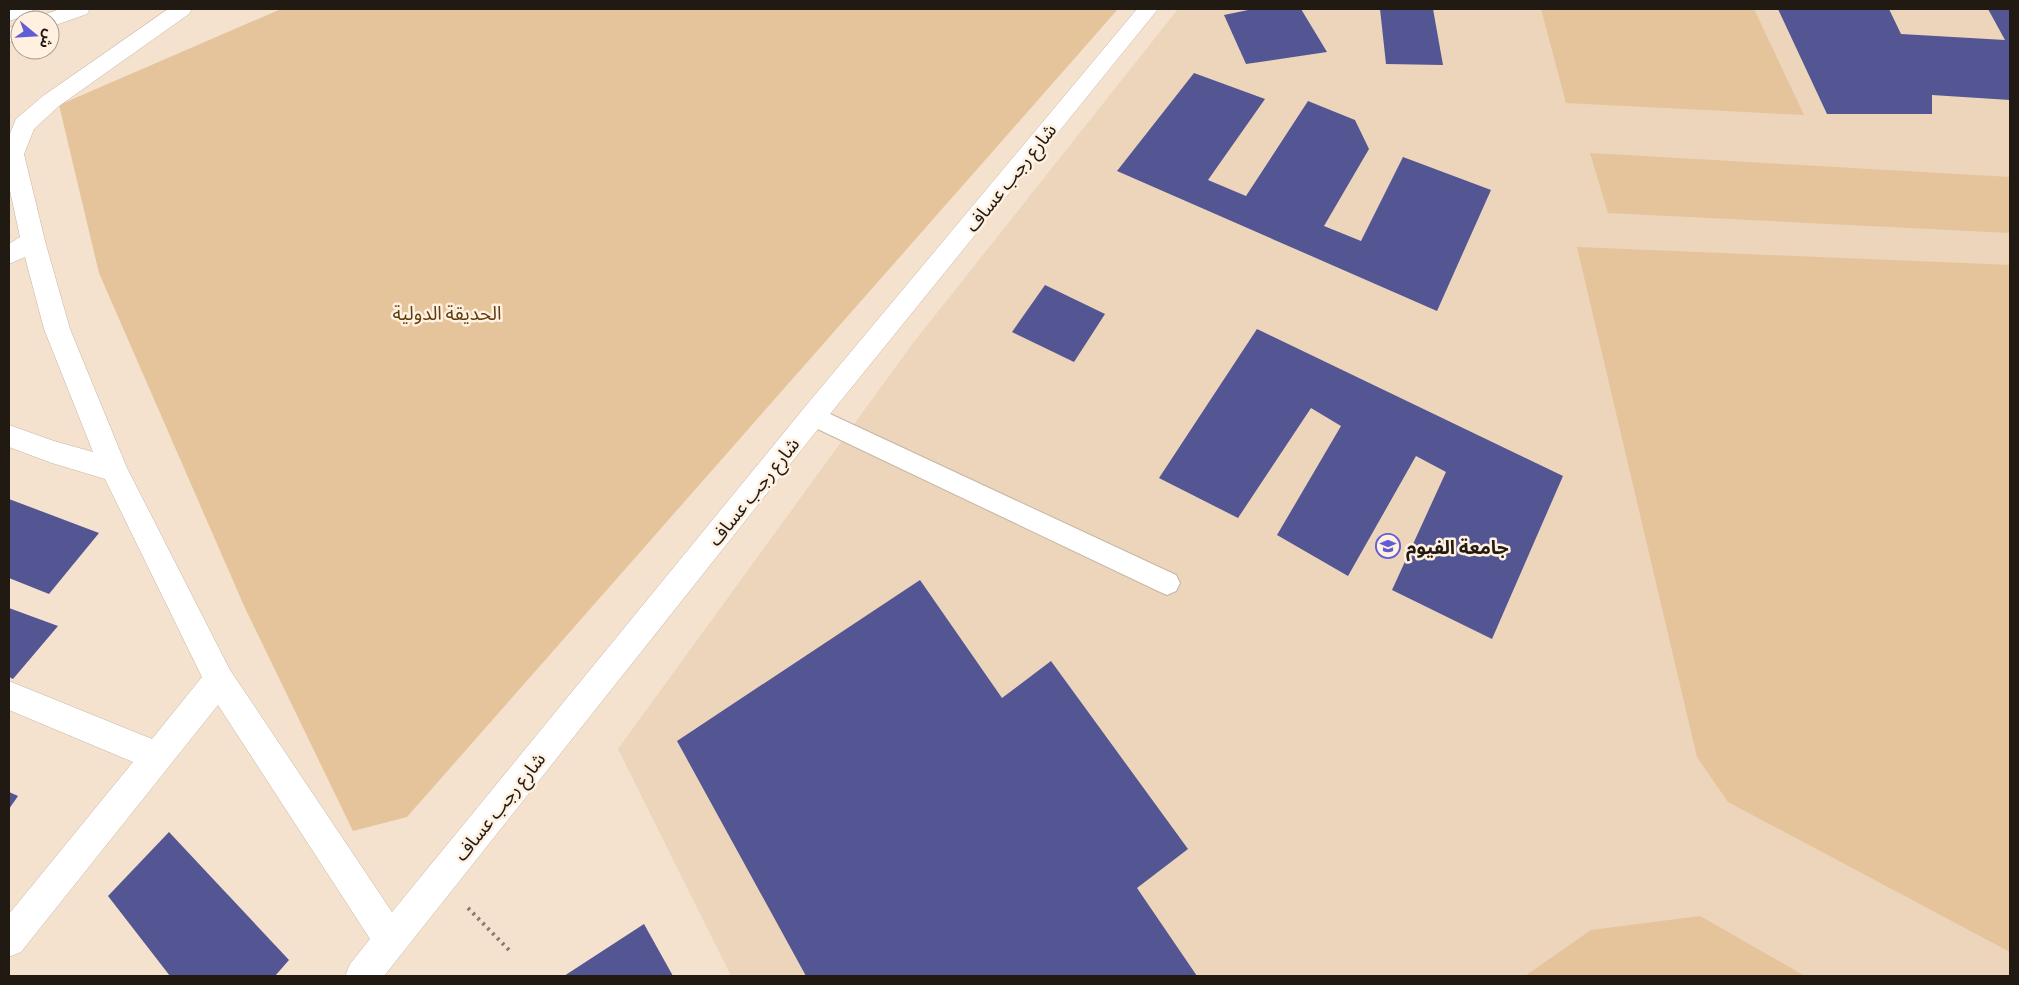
<svg xmlns="http://www.w3.org/2000/svg" width="2019" height="985" font-family="Commissioner,'Noto Sans Arabic',sans-serif">
  <rect width="100%" height="100%" fill="#f4e2ce"/>
  <polygon fill="#ecd5bb" points="1178,9 2010,9 2010,976 731,976 618,749 913,343"/>
  <g fill="#e5c39b">
    <polygon points="281,9 1118,9 407,817 353,831 245,608 99,273 59,105"/>
    <polygon points="1541,9 1754,9 1804,115 1566,103"/>
    <polygon points="1590,153 2010,177 2010,233 1608,213"/>
    <polygon points="1577,247 2010,265 2010,952 1728,802 1697,757"/>
    <polygon points="1700,916 1805,976 1525,976 1591,930"/>
  </g>
  <g fill="#535692">
    <polygon points="1253,9 1301,9 1327,52 1246,64 1224,15"/>
    <polygon points="1380,9 1433,9 1443,65 1386,64"/>
    <polygon points="1778,9 1889,9 1901,34 2005,40 1988,9 2010,9 2010,100 1932,95 1932,114 1827,114"/>
    <polygon points="1194,73 1265,99 1208,180 1246,196 1308,101 1355,120 1369,149 1324,226 1361,241 1403,157 1491,190 1437,311 1117,171"/>
    <polygon points="1045,285 1105,314 1074,362 1012,332"/>
    <polygon points="1257,329 1563,476 1492,639 1392,590 1446,472 1416,456 1348,576 1277,535 1341,426 1311,408 1238,518 1159,478"/>
    <polygon points="9,499 99,533 49,594 9,578"/>
    <polygon points="920,580 1002,698 1051,661 1188,849 1137,888 1197,976 806,976 677,741"/>
    <polygon points="9,608 58,626 13,679 9,677"/>
    <polygon points="9,792 18,796 9,809"/>
    <polygon points="169,832 289,960 275,976 170,976 108,896"/>
    <polygon points="644,924 673,976 564,976"/>
  </g>
  <g fill="none" stroke-linecap="round" stroke-linejoin="round">
    <defs>
      <polygon id="lane" points="813,406 1176,575 1180,583 1176,591 1167,595 1158,591 805,423 801,416 805,409"/>
      <polygon id="street" points="168,9 192,9 189,14 59,106 34,129 24,154 45,241 70,329 127,468 230,670 392,912 804,408 1137,9 1158,9 822,424 384,976 345,976 350,964 370,939 218,705 21,952 9,957 9,914 133,762 9,710 9,681 152,739 202,677 105,479 52,463 9,447 9,425 54,441 93,452 44,329 25,257 9,264 9,244 20,237 9,186 9,136 16,119 43,96"/>
      <g id="primary">
        <polygon points="9,9 33,9 30,14 9,21"/>
        <polygon points="60,9 90,9 87,14 50,27 50,20 40,20 43,15"/>
        <polygon points="20,24 20,39 9,42 9,28"/>
      </g>
    </defs>
    <use href="#lane" stroke="#c6b5a2" stroke-width="2"/>
    <use href="#street" stroke="#c6b5a2" stroke-width="1"/>
    <use href="#primary" stroke="#c6b5a2" stroke-width="1"/>
    <polyline stroke="#877b6e" stroke-width="4" stroke-dasharray="2.5 4.5" stroke-linecap="butt" points="468,908 511,952"/>
    <use href="#lane" fill="#fff" fill-rule="evenodd"/>
    <use href="#street" fill="#fff" fill-rule="evenodd"/>
    <use href="#primary" fill="#fff" fill-rule="evenodd"/>
  </g>
  <defs>
    <symbol id="university-ring" viewBox="-11 -11 22 22"><circle r="9.5" fill="#fff0e0" stroke="#615dd6" stroke-width="1.5"/><path d="M0-5L7-2L0 1L-7-2ZM-4 1L0 2.5L4 1V4Q0 6-4 4Z" fill="#615dd6"/></symbol>
  </defs>
  <g fill-rule="evenodd">
    <use href="#university-ring" x="1374" y="532" width="28" height="28"/>
  </g>
  <g text-anchor="middle" dominant-baseline="central" stroke-width="5" stroke-linejoin="round" paint-order="stroke">
    <g font-size="19" fill="#211a13" stroke="#fff0e0">
      <text transform="translate(1010 177) rotate(-51)">شارع رجب عساف</text>
      <text transform="translate(753 491) rotate(-51)">شارع رجب عساف</text>
      <text transform="translate(499 806) rotate(-51)">شارع رجب عساف</text>
    </g>
    <g font-size="19" fill="#5e3d0f" stroke="#fff0e0">
      <text x="447" y="312">الحديقة الدولية</text>
    </g>
    <g font-size="19" font-weight="bold" fill="#211a13" stroke="#fff0e0" text-anchor="start">
      <text x="1406" y="546">جامعة الفيوم</text>
    </g>
  </g>
  <rect width="2019" height="985" fill="none" stroke="#211a13" stroke-width="20"/>
  <g transform="translate(35 35) rotate(108)"><circle r="24" fill="#fff0e0" stroke="#a69a8e"/>
  <path d="M0-4L9 19L0 12L-9 19Z" fill="#615dd6"/>
  <text y="-8" font-size="14" font-weight="bold" text-anchor="middle" fill="#211a13">ش</text>
  </g>
</svg>
